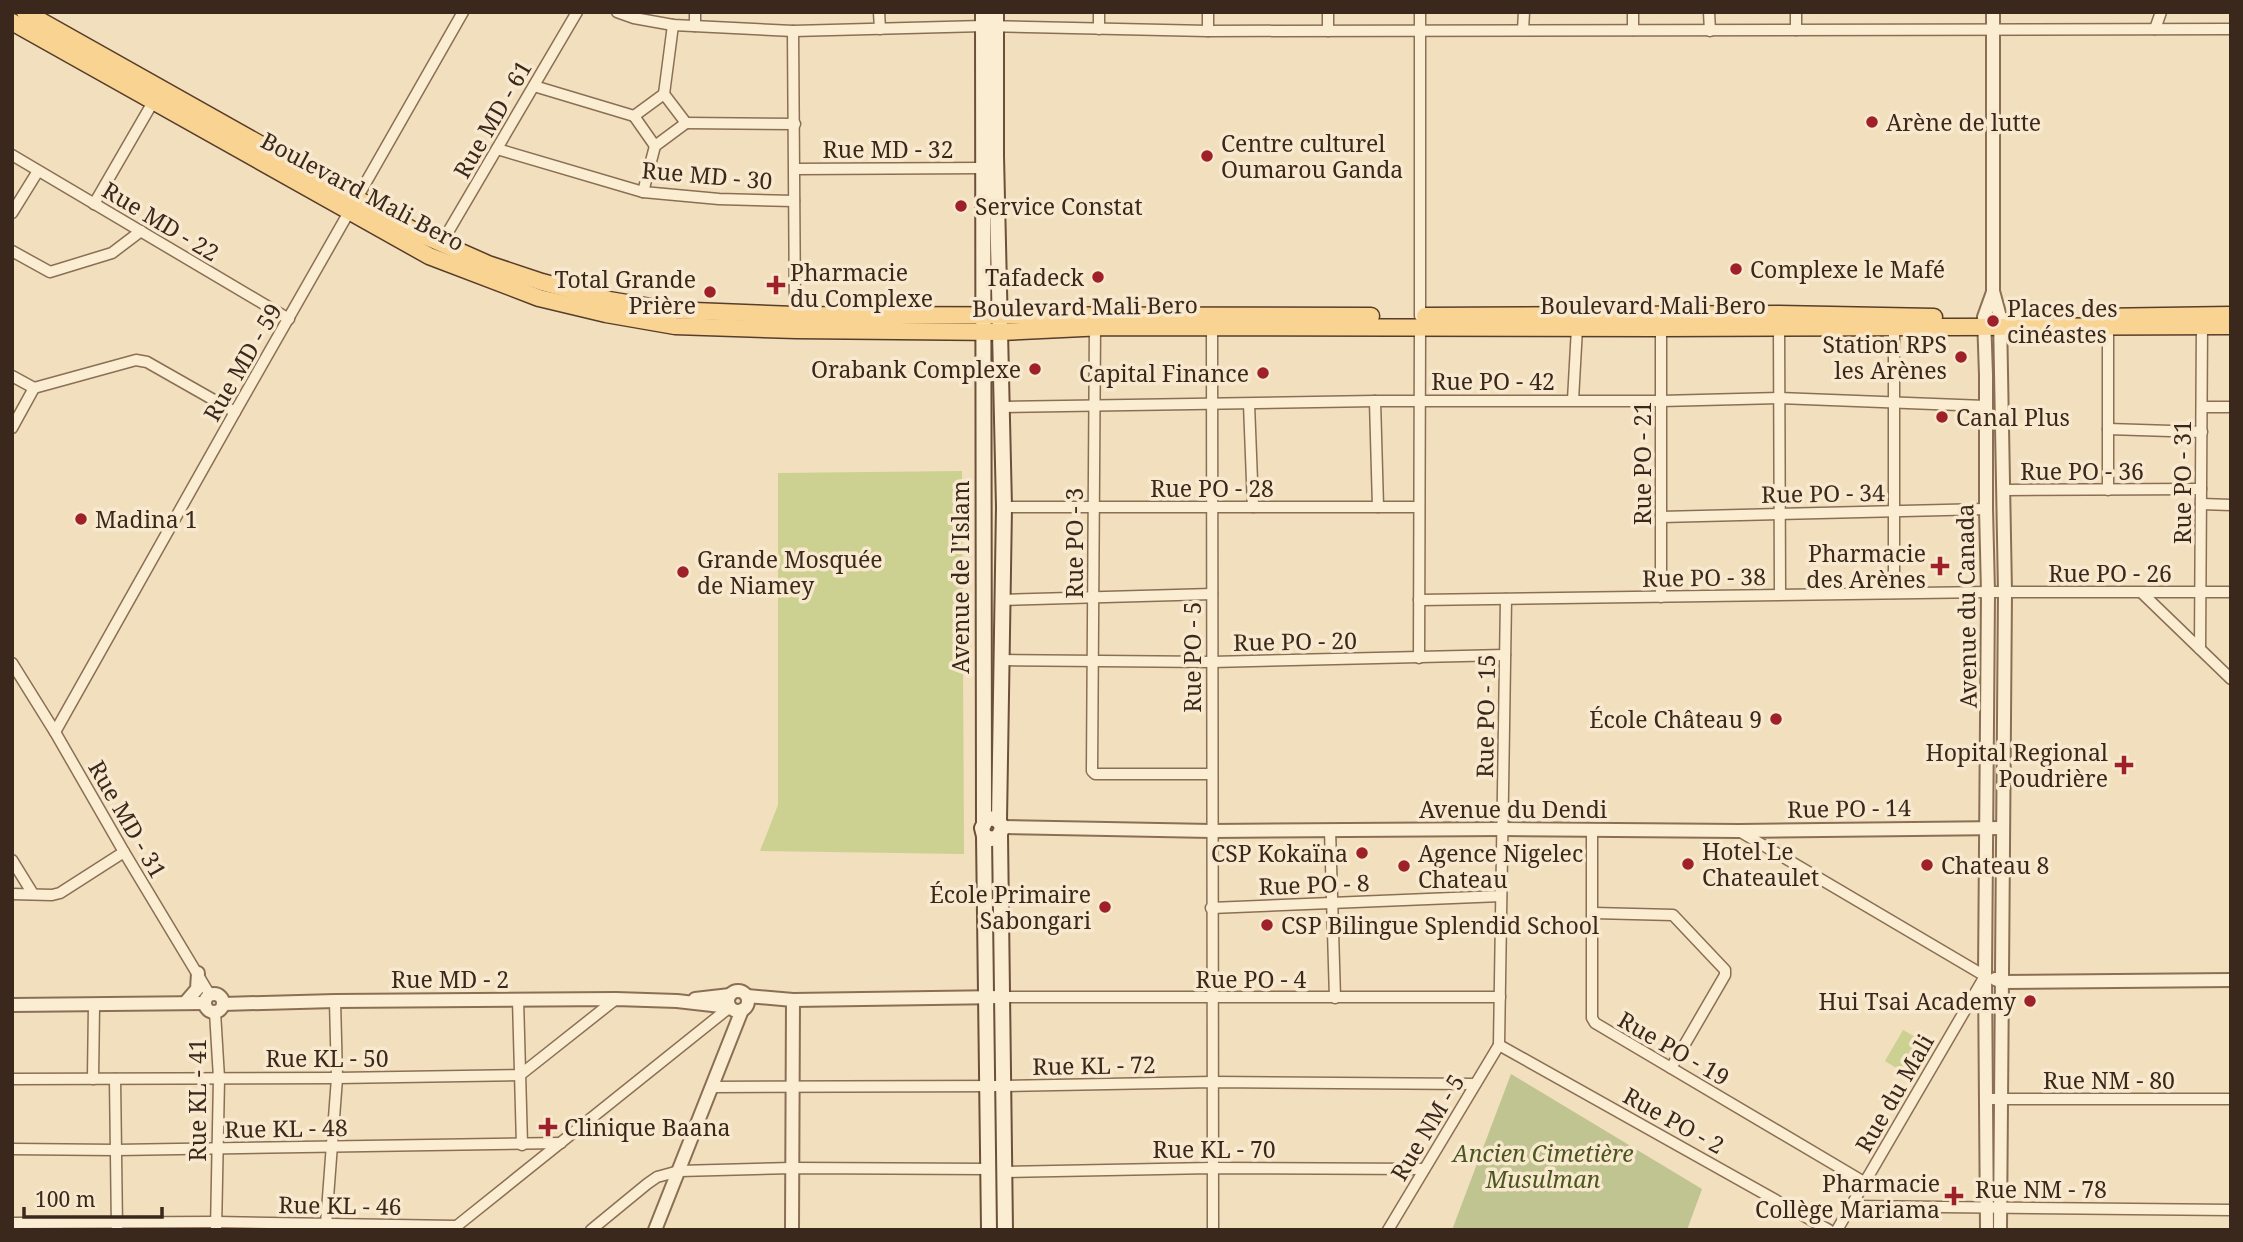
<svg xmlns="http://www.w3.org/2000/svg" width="2243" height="1242" font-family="'Noto Serif',serif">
  <rect width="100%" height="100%" fill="#f1dfbe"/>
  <g fill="#ccd091">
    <polygon points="962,471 964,854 760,851 778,805 778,473"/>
    <polygon points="1903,1030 1921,1040 1903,1072 1885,1061"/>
  </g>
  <polygon fill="#c0c491" points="1511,1074 1702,1189 1687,1230 1452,1230"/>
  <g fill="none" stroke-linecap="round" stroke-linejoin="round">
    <defs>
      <g id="minor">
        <polyline points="617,12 634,18 673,25 793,31 983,26 1208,31 2231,29"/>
        <polyline points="695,12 695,26"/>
        <polyline points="879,12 880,29"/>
        <polyline points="1709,12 1710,31"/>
        <polyline points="1099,29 1099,12"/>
        <polyline points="2155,29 2161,12"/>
        <polyline points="1523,30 1524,12"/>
        <polyline points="1633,30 1633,12"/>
        <polyline points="1796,30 1796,12"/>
        <polyline points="793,31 795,315"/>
        <polyline points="1208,31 1208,12"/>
        <polyline points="1328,31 1328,12"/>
        <polyline points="534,86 634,116"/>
        <polyline points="686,123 795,124"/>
        <polyline points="655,146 634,116 664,94"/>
        <polyline points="497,149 643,192 719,199 794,201"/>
        <polyline points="12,155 289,319"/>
        <polyline points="795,169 982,168"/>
        <polyline points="643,192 655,146 686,123 664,94 673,25"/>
        <polyline points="94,204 153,102"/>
        <polyline points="12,213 38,171"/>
        <polyline points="441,244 577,12"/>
        <polyline points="12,251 50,272 112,253 141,231"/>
        <polyline points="1420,316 1420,12"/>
        <polyline points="1212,323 1213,1230"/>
        <polyline points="2108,324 2108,490"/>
        <polyline points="1095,325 1092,771 1095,774 1211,774"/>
        <polyline points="1779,325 1780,594"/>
        <polyline points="1894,327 1894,593"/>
        <polyline points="1661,328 1661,597"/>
        <polyline points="12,376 34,388"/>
        <polyline points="1573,400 1577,328"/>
        <polyline points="1375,401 1378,507"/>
        <polyline points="1249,404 1253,507"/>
        <polyline points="1002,407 1375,401 1661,401 1779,398 1985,406"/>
        <polyline points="2202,407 2231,407"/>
        <polyline points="12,428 34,388 136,360 147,362 235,412"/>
        <polyline points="2108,429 2202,432"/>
        <polyline points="2005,490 2201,489"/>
        <polyline points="2201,504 2231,505"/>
        <polyline points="1004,507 1419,507"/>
        <polyline points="1661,517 1986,509"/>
        <polyline points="2142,593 2231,679"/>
        <polyline points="1001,600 1212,594"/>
        <polyline points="1419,600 1988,592 2231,592"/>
        <polyline points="2200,649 2202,321"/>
        <polyline points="1419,658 1420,327"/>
        <polyline points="1000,660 1212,662 1505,655"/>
        <polyline points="12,663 55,732 124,852 210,995"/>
        <polyline points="55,732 235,412 463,12"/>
        <polyline points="1330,830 1335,998"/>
        <polyline points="1592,830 1592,1018 1595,1023 1864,1182"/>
        <polyline points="1739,831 1985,976 1837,1230"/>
        <polyline points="12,860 33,894"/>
        <polyline points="12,894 52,895 60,893 124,852"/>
        <polyline points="1211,908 1501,896"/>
        <polyline points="1594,913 1673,915 1725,970 1725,975 1671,1068"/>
        <polyline points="1002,997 1500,997"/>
        <polyline points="518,999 522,1145"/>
        <polyline points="215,1012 219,1078 216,1230"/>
        <polyline points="1499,1045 1506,599"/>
        <polyline points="1499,1045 1829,1230"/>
        <polyline points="12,1079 337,1078 520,1075 616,999"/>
        <polyline points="93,1079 94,1005"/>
        <polyline points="115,1079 117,1229"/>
        <polyline points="712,1087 1003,1086 1212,1082 1475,1084"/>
        <polyline points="1987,1099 2231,1099"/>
        <polyline points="12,1149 116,1150 561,1143"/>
        <polyline points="1004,1172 1212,1168 1424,1169"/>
        <polyline points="1851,1206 2231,1210"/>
        <polyline points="12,1223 216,1222 456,1226"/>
        <polyline points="326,1224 337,1078 335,1001"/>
        <polyline points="453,1229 730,1007"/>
        <polyline points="591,1230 647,1184 657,1177 679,1171 792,1168 988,1169"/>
        <polyline points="1388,1230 1499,1045"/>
      </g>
      <g id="tertiary">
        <polyline points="1993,12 1993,291 2000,317 2005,592 2000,1230"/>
        <polyline points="1002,827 1211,831 1503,829 1739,831 2003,828"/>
        <polyline points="1995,979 2002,982 2231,980"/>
        <circle cx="738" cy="1001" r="10"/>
        <circle cx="214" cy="1003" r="9"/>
        <polyline points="747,996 793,1000 1002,997"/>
        <polyline points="695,999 730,995"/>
        <polyline points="185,1003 197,989 198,973"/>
        <polyline points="223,1004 335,1001 616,999 677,1001 730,1007"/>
        <polyline points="12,1005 205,1003"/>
        <polyline points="655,1230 742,1010"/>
        <polyline points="792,1230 793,1000"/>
        <polyline points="1987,1230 1985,976 1988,592 1986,509 1986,375 1984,317 1993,292"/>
      </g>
      <g id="secondary">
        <polyline points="983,12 984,822"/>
        <polyline points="996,12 996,156 1004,507 999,821"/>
        <polyline points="1000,835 1005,1230"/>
        <path d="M984 836 991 839 998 837 1002 829C1001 821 995 817 987 819L982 828 984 836 989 1230"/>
      </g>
      <g id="primary">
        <polyline points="25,12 418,233 488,264 542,282 609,300 669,310 795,315 1371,316"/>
        <polyline points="12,22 429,256 539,298 606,314 675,326 796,330 1000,332 1104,327 1661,328 2231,326"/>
        <polyline points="1425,316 1779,314 1934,317"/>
        <polyline points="2097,317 2231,315"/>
      </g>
    </defs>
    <use href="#minor" stroke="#8b6f55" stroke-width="13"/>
    <use href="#tertiary" stroke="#8b6f55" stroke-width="16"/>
    <use href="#secondary" stroke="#6c5039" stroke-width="18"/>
    <use href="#primary" stroke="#583d2a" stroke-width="19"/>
    <use href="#minor" stroke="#fbedd1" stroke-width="10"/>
    <use href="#tertiary" stroke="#fbedd1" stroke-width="12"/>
    <use href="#secondary" stroke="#fbedd1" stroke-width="14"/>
    <use href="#primary" stroke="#f8d392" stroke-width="16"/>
  </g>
  <g fill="#9e2028" stroke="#f8e9ce" stroke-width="2.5">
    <circle cx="1872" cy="122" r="7"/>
    <circle cx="1207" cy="156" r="7"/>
    <circle cx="961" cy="206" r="7"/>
    <circle cx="1736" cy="269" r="7"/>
    <circle cx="1098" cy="277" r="7"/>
    <path d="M772.5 274.5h7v7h7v7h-7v7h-7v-7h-7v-7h7z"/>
    <circle cx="710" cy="292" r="7"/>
    <circle cx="1993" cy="321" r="7"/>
    <circle cx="1961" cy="357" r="7"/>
    <circle cx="1035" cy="369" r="7"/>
    <circle cx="1263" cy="373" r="7"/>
    <circle cx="1942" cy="417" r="7"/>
    <circle cx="81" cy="519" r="7"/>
    <path d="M1936.5 555.5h7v7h7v7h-7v7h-7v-7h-7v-7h7z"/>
    <circle cx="683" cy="572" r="7"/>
    <circle cx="1776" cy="719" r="7"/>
    <path d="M2120.5 754.5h7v7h7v7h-7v7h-7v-7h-7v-7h7z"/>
    <circle cx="1362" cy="853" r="7"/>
    <circle cx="1688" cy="864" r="7"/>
    <circle cx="1927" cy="865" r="7"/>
    <circle cx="1404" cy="866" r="7"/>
    <circle cx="1105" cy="907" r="7"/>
    <circle cx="1267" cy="925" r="7"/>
    <circle cx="2030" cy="1001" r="7"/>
    <path d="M544.5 1116.5h7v7h7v7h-7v7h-7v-7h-7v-7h7z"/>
    <path d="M1950.5 1185.5h7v7h7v7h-7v7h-7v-7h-7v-7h7z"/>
  </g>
  <g text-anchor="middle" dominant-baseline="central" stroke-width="7" stroke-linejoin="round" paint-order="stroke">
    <g font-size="23" fill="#39281b" stroke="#f8e9ce">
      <text transform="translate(492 119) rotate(-60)">Rue MD - 61</text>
      <text x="888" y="149">Rue MD - 32</text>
      <text transform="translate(707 175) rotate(5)">Rue MD - 30</text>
      <text transform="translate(363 191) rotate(28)">Boulevard Mali Bero</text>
      <text transform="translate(161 221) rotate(31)">Rue MD - 22</text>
      <text x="1653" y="305">Boulevard Mali Bero</text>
      <text transform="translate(1085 306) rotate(-1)">Boulevard Mali Bero</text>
      <text transform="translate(242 362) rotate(-60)">Rue MD - 59</text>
      <text x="1493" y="381">Rue PO - 42</text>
      <text transform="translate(1642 463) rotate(-90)">Rue PO - 21</text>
      <text x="2082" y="471">Rue PO - 36</text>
      <text transform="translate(2182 482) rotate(-90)">Rue PO - 31</text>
      <text x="1212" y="488">Rue PO - 28</text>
      <text transform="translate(1823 493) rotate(-1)">Rue PO - 34</text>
      <text transform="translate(1074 543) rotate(-90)">Rue PO - 3</text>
      <text x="2110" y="573">Rue PO - 26</text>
      <text transform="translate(960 577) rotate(-90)">Avenue de l'Islam</text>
      <text transform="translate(1704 577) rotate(-1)">Rue PO - 38</text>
      <text transform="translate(1966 606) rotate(-91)">Avenue du Canada</text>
      <text transform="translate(1295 641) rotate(-1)">Rue PO - 20</text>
      <text transform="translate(1192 657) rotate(-90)">Rue PO - 5</text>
      <text transform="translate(1485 716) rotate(-89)">Rue PO - 15</text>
      <text transform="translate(1849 808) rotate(-1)">Rue PO - 14</text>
      <text x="1513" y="809">Avenue du Dendi</text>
      <text transform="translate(128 819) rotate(60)">Rue MD - 31</text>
      <text transform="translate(1314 884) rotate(-2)">Rue PO - 8</text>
      <text x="450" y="979">Rue MD - 2</text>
      <text x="1251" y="979">Rue PO - 4</text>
      <text transform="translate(1674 1048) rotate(30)">Rue PO - 19</text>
      <text x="327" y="1058">Rue KL - 50</text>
      <text transform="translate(1094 1065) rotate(-1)">Rue KL - 72</text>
      <text x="2109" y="1080">Rue NM - 80</text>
      <text transform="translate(1894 1093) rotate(-60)">Rue du Mali</text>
      <text transform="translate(197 1100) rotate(-90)">Rue KL - 41</text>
      <text transform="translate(1674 1120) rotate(29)">Rue PO - 2</text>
      <text transform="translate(1427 1127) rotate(-59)">Rue NM - 5</text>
      <text transform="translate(286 1128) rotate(-1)">Rue KL - 48</text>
      <text x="1214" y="1149">Rue KL - 70</text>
      <text x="2041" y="1189">Rue NM - 78</text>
      <text transform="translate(340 1205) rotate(1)">Rue KL - 46</text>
    </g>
    <g font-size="23" fill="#39281b" stroke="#f8e9ce" text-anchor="start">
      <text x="1886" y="122">Arène de lutte</text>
      <text x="1221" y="143">Centre culturel<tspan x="1221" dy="26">Oumarou Ganda</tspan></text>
      <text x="975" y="206">Service Constat</text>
      <text x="1750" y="269">Complexe le Mafé</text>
      <text x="790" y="272">Pharmacie<tspan x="790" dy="26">du Complexe</tspan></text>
      <text x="1084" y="277" text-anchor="end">Tafadeck</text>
      <text x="696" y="279" text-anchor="end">Total Grande<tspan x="696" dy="26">Prière</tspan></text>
      <text x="2007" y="308">Places des<tspan x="2007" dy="26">cinéastes</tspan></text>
      <text x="1947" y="344" text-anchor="end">Station RPS<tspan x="1947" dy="26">les Arènes</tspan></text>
      <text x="1021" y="369" text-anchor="end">Orabank Complexe</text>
      <text x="1249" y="373" text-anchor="end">Capital Finance</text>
      <text x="1956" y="417">Canal Plus</text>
      <text x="95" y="519">Madina 1</text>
      <text x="1926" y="553" text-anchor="end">Pharmacie<tspan x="1926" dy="26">des Arènes</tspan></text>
      <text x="697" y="559">Grande Mosquée<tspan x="697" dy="26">de Niamey</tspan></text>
      <text x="1762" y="719" text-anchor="end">École Château 9</text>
      <text x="2108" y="752" text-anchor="end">Hopital Regional<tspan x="2108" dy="26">Poudrière</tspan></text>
      <text x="1702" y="851">Hotel Le<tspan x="1702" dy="26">Chateaulet</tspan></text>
      <text x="1348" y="853" text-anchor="end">CSP Kokaïna</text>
      <text x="1418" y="853">Agence Nigelec<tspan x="1418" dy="26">Chateau</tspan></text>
      <text x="1941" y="865">Chateau 8</text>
      <text x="1091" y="894" text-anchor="end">École Primaire<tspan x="1091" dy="26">Sabongari</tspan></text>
      <text x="1281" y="925">CSP Bilingue Splendid School</text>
      <text x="2016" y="1001" text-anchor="end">Hui Tsai Academy</text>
      <text x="564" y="1127">Clinique Baana</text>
      <text x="1940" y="1183" text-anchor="end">Pharmacie<tspan x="1940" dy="26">Collège Mariama</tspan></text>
    </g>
    <g font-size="23" font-style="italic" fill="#4c5720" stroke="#f8e9ce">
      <text x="1543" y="1153">Ancien Cimetière<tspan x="1543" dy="26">Musulman</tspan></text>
    </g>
  </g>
  <rect width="2243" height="1242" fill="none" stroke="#39281b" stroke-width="28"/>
  <path d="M24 1207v10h138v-10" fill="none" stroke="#39281b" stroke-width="3.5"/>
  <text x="35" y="1207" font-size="21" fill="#39281b" stroke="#f8e9ce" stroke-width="5" paint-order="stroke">100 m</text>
</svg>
